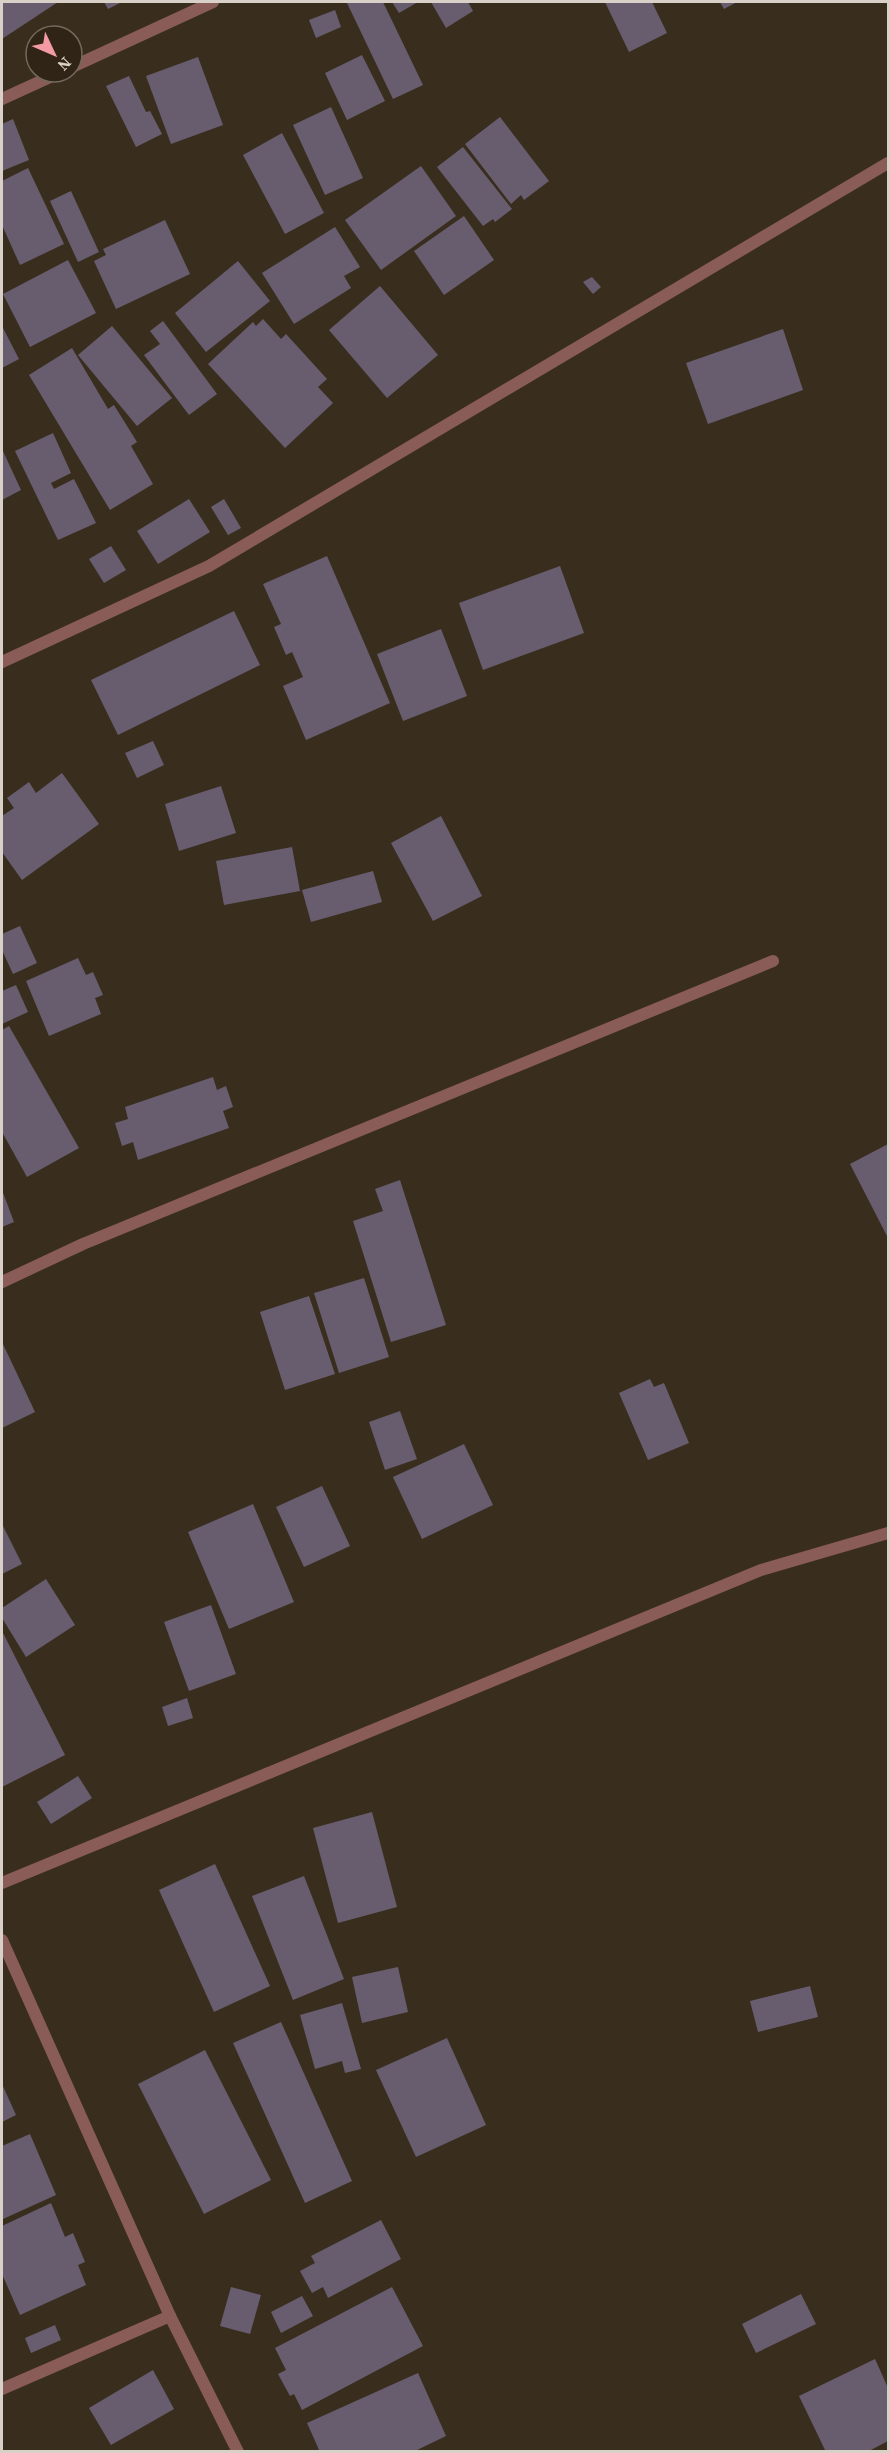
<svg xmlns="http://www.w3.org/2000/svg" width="890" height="2453" font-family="'Source Serif 4',serif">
  <rect width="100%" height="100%" fill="#392e1e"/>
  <g fill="#685d6f">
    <polygon points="2,2 58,2 2,39"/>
    <polygon points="104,2 122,2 108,9"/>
    <polygon points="349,2 383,2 423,85 393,99 347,3"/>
    <polygon points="392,2 418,2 399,13"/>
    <polygon points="431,2 468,2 473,11 446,28"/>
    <polygon points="605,2 652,2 667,33 629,52"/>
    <polygon points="720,2 737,2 724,9"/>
    <polygon points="335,10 341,27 316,38 309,20"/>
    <polygon points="362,55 385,101 347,120 325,73"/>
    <polygon points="198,57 223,125 171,144 146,76"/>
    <polygon points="129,76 146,112 150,111 162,134 136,147 106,86"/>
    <polygon points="331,107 363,178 325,195 293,125"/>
    <polygon points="500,117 549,181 524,200 521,195 511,204 465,144"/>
    <polygon points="13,119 29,160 2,171 2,124"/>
    <polygon points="282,133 324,213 285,234 243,155"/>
    <polygon points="463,147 512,209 495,222 493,219 483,226 437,167"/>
    <polygon points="421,166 456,216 381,270 345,220"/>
    <polygon points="28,168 64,244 20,265 2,225 2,181"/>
    <polygon points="71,191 99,252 78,262 50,201"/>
    <polygon points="464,216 494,260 444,295 414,251"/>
    <polygon points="165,220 190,274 116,309 94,261 106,255 103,249"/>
    <polygon points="335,227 360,267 344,276 351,288 294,324 262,273"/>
    <polygon points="68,260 96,313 30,347 3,294"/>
    <polygon points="238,261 270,301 206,352 175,313"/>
    <polygon points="592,277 601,287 593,294 583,282"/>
    <polygon points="380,286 438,355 387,398 329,330"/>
    <polygon points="263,319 281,339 286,334 327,379 318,387 333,403 285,448 208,364 253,322 256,326"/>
    <polygon points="163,321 217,394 189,415 144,355 160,344 150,331"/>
    <polygon points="2,326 19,359 2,368"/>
    <polygon points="112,326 172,398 137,426 78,355"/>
    <polygon points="783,329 803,390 708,424 686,363"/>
    <polygon points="72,348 108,409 114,405 137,442 131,446 153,484 110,510 29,375"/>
    <polygon points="53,433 71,473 51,483 54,489 74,479 96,523 58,540 15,451"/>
    <polygon points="2,449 21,490 2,500"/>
    <polygon points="189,499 210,532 158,564 137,531"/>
    <polygon points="224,499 241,528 228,535 211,507"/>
    <polygon points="111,546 126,570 104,583 89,559"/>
    <polygon points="327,556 390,703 306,740 283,686 303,677 292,652 286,655 274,627 281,624 263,584"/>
    <polygon points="560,566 584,633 483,670 459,603"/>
    <polygon points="234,611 260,665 118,735 91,680"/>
    <polygon points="441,629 467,696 403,721 377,654"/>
    <polygon points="153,741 164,765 137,778 125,753"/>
    <polygon points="62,773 99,824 22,880 2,852 2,816 14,808 7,798 29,782 36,793"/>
    <polygon points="221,786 236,833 179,851 165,804"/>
    <polygon points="441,816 482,896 433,921 391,843"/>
    <polygon points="292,847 300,891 224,905 216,861"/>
    <polygon points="373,871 382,902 311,922 302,890"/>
    <polygon points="20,926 37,963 13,974 2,950 2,934"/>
    <polygon points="78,958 86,975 93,972 103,995 95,998 101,1014 49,1036 26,981"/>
    <polygon points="16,985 28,1012 2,1024 2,991"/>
    <polygon points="9,1026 79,1148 27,1177 2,1132 2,1030"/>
    <polygon points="213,1077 217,1090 226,1086 233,1107 223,1111 229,1128 138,1160 133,1142 122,1146 115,1123 128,1119 125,1107"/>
    <polygon points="888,1144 888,1238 850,1164"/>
    <polygon points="400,1180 446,1325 391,1342 353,1221 383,1211 375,1189"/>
    <polygon points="2,1190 14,1222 2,1227"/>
    <polygon points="364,1278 389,1357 339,1373 314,1293"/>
    <polygon points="309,1296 335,1374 285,1390 260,1312"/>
    <polygon points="2,1342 35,1412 2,1428"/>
    <polygon points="650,1379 654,1387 664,1383 689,1443 648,1460 619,1393"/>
    <polygon points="400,1411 417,1459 385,1470 369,1422"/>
    <polygon points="464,1444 493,1505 422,1539 393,1477"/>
    <polygon points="322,1486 350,1546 304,1567 276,1507"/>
    <polygon points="253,1504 294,1602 229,1629 188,1532"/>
    <polygon points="2,1524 22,1564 2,1574"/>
    <polygon points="46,1579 75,1625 26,1657 2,1618 2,1608"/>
    <polygon points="211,1605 236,1674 189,1691 164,1622"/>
    <polygon points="2,1631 65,1755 2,1787"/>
    <polygon points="187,1698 193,1718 168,1726 162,1707"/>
    <polygon points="78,1776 92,1798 51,1824 37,1802"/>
    <polygon points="372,1812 397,1907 338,1923 313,1828"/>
    <polygon points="215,1864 270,1986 214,2012 159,1890"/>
    <polygon points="304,1876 344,1979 293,2000 252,1896"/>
    <polygon points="398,1967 408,2012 362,2023 352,1977"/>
    <polygon points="810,1986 818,2017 758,2032 750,2001"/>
    <polygon points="342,2003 361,2069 345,2073 342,2061 315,2069 300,2015"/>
    <polygon points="281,2022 352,2181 305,2203 233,2043"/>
    <polygon points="447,2038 486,2125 416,2157 376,2070"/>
    <polygon points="205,2050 271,2180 204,2214 138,2084"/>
    <polygon points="2,2084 16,2115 2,2122"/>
    <polygon points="30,2134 56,2195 3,2219 2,2146"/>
    <polygon points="51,2203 65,2237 73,2233 85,2262 78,2265 86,2285 20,2315 2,2274 2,2226"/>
    <polygon points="381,2220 401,2259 328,2298 323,2287 312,2293 300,2271 315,2263 311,2256"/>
    <polygon points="231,2287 261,2295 250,2334 220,2326"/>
    <polygon points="392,2287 423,2346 302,2410 294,2394 290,2396 278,2374 286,2370 275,2348"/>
    <polygon points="801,2294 816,2324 756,2353 742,2324"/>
    <polygon points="302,2296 313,2316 281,2333 271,2312"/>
    <polygon points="55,2325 61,2340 31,2353 25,2338"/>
    <polygon points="875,2359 888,2388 888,2441 867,2452 826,2452 799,2396"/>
    <polygon points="153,2370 174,2409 111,2445 89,2408"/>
    <polygon points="418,2373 446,2436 413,2452 320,2452 307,2423"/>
  </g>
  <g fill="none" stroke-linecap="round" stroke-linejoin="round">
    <g stroke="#8a5c57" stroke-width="12">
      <polyline points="72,67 213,2"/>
      <polyline points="2,99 61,72"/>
      <polyline points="2,662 209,566 888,163"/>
      <polyline points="2,1282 83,1244 773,961"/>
      <polyline points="2,1883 761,1570 888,1533"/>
      <polyline points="2,2389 170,2316"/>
    </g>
    <polyline stroke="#8a5c57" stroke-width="12" points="2,1940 170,2316 238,2452"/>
  </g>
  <rect width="890" height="2453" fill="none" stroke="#d9d1c8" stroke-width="6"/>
  <g transform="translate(54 54) rotate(134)"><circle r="28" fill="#2f2415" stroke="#73695d" stroke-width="1.5"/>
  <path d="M0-4.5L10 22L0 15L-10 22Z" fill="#f49aa5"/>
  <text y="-9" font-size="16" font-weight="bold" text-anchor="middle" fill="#d9d1c8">N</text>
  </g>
</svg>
